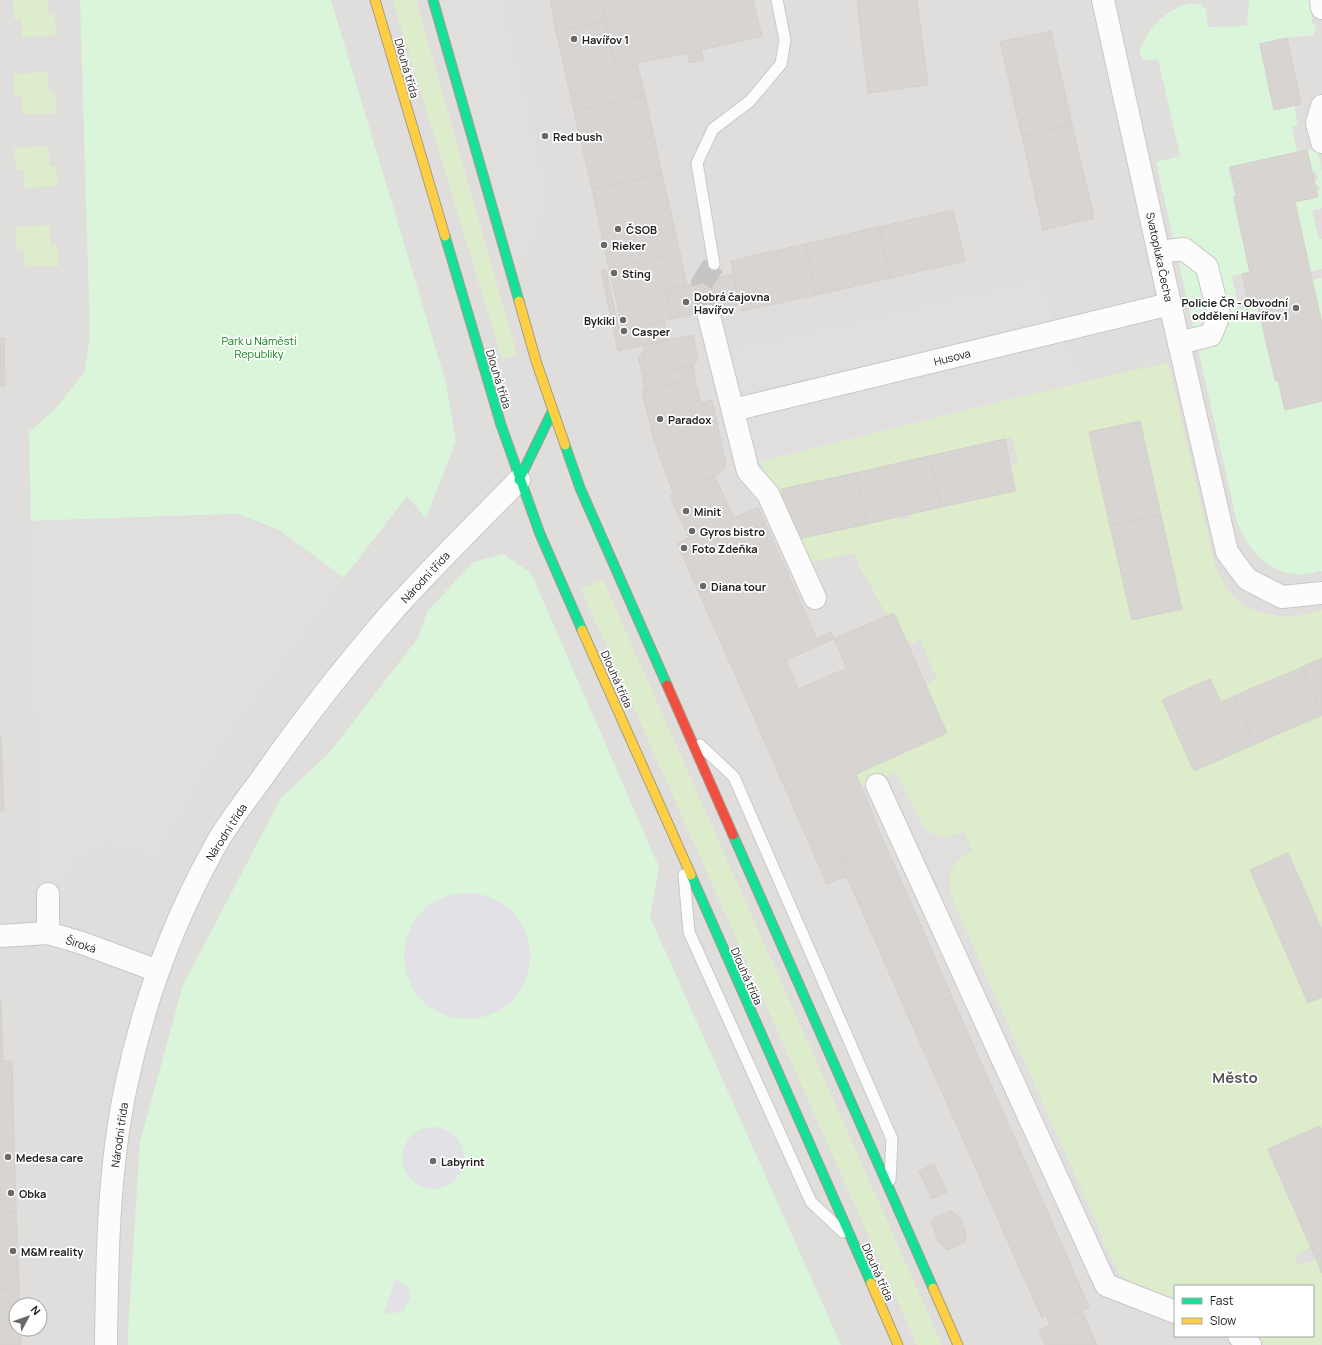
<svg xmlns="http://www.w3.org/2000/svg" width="1322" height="1345" font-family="Manrope,sans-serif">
  <rect width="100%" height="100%" fill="#f0eeeb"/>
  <path fill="#dfdedc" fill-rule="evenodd" d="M0 0H1322V1345H0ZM1175 1286H1313V1336H1175ZM16 1305H40V1329H16Z"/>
  <g fill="#ddeccb">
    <polygon points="13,0 47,0 49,15 55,15 56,35 22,37 21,19 14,19"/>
    <polygon points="393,0 416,0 517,355 502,359"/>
    <polygon points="47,72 49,92 55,92 56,113 23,114 21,96 14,96 13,74"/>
    <polygon points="48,146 50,166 56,166 58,186 24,188 23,170 16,170 14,148"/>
    <polygon points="49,225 51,245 57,245 59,266 25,267 24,249 17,249 15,227"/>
    <path d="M1166 363 1169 366 1215 565C1219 573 1228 593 1235 599 1259 618 1294 621 1322 609V1133L1319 1126 1267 1150 1310 1248 1294 1256 1299 1266 1315 1259 1322 1275V1345H1264L1253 1336H1313V1286H1175V1300C1160 1294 1132 1286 1121 1275 1110 1263 1103 1243 1098 1227L956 908C948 886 943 871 965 855L964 832C949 837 939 839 925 830L896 772 861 788 854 775 925 685 937 679 920 640 911 644 909 641 906 642 893 613 887 615 861 569 854 553 808 563 793 539 900 515 901 520 909 518 908 513 1016 489 1011 466 1018 464 1012 437 782 489 783 496 776 499 758 457Z"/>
    <polygon points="603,580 942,1345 917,1345 581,589"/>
  </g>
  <g fill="#daf5da">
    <polygon points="80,0 331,0 446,383 456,441 426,518 407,496 344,578 279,530 237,514 31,521 29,432 55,409 84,373 90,338"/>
    <path d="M1249 0H1310L1312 7V24H1316L1314 35 1287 38 1259 44 1273 109 1294 105 1298 125 1292 126 1297 152 1228 168 1235 196 1233 197V199L1249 272 1232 276 1239 309 1257 306 1274 380H1277L1284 409 1322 401V571C1280 583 1252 560 1237 522L1156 162 1180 156 1158 59 1150 60 1143 59 1139 54C1146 28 1173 0 1201 4L1206 10 1208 27 1247 26Z"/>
    <polygon points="1317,147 1322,171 1322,208 1312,211 1319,239 1322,239 1322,269 1309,272 1294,202 1320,190 1318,184 1314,185 1313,181 1318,180 1316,171 1311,172 1306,151"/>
    <polygon points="1322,278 1322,328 1311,280"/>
    <polygon points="503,554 531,573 659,867 650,917 841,1345 128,1345 128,1331 140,1142 183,985 281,798 330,752 418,638 427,612 473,562"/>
  </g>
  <g fill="#e0dfde">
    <polygon points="433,0 501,0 548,200 514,282"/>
    <polygon points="1037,281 1083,381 747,465 719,354"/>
    <polygon points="237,514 279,530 344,578 218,748 155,858 129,845 102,844 71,862 64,893 40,895 31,521"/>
    <polygon points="896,772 924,827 932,835 940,837 947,837 964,832 973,851 959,859 950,871 948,886 956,908 1098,1227 1103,1242 1118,1270 1102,1276 877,785"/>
  </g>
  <g fill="#e2e1e5">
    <circle cx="467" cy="956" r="63"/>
    <circle cx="433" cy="1158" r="31"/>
    <polygon points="396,1279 408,1287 410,1298 404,1310 391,1314 384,1312"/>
  </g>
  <g fill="#d7d4d2" stroke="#d3d0cc">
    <polygon points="550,0 601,0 606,21 556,31"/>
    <polygon points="601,0 753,0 762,36 701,50 704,60 689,63 687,53 616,67"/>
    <polygon points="857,0 917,0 928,85 868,93"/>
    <polygon points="606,21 616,67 637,62 645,95 574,111 556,31"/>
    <polygon points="1051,31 1072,125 1022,136 1000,42"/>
    <polygon points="1287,38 1301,104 1274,110 1260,44"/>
    <polygon points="645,95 662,174 592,189 574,111"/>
    <polygon points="1072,125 1094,218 1043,230 1022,136"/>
    <polygon points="1307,150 1318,197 1295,202 1322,324 1322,401 1285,410 1279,380 1276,381 1258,306 1250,308 1242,274 1250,272 1234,197 1237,196 1230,167"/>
    <polygon points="662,174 680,253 609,269 592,189"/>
    <polygon points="953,210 965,261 890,278 879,227"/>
    <polygon points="879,227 890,278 816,295 805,244"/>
    <polygon points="805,244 816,295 742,311 731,261"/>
    <polygon points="680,253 687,285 666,290 672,319 623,330 609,269"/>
    <polygon points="606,269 619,331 664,321 668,340 618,351 601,270"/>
    <polygon points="733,274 740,304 714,311 716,309 709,280"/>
    <polygon points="709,280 716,309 672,319 666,290"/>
    <polygon points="693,335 698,359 694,365 646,376 642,357 644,350 643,345"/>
    <polygon points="0,338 4,338 5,386 0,386"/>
    <polygon points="642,353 646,375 643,376 638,357"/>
    <polygon points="693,365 696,384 687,381 645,391 643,376"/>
    <polygon points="691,380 697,387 701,403 712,400 726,464 722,472 674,495 654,440 642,391"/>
    <polygon points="1140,421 1161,515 1110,526 1089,432"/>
    <polygon points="1005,439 1015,491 941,507 930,456 929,456"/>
    <polygon points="929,456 930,456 941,507 867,524 856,473"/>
    <polygon points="856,473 867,524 793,540 781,489"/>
    <polygon points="715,476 717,484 673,503 671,495"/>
    <polygon points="718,483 734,518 758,507 817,639 831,632 834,639 738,681 677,543 689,538 673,503"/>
    <polygon points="1161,515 1182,609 1132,620 1110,526"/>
    <polygon points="894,613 947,733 856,774 873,815 809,843 738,681 786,660 798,689 847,668 834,639"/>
    <polygon points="1322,658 1322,714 1302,667"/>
    <polygon points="1302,667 1322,715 1255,744 1234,696"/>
    <polygon points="1210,679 1221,702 1234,696 1255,744 1194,771 1162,700"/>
    <polygon points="0,735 1,735 4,811 0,811"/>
    <polygon points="872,815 884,842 840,861 847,876 827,884 809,843"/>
    <polygon points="884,842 918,919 874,938 840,861"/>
    <polygon points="1288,853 1322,930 1322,997 1308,1003 1250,870"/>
    <polygon points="918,919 952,997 908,1016 874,938"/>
    <polygon points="952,997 986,1074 943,1094 908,1016"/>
    <polygon points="0,999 1,999 3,1061 0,1061"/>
    <polygon points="0,1061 12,1061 14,1138 0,1139"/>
    <polygon points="986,1074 1021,1152 977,1171 943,1094"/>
    <polygon points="1320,1126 1322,1131 1322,1210 1299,1220 1268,1149"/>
    <polygon points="14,1138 16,1212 0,1213 0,1139"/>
    <polygon points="1021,1152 1055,1229 1011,1249 977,1171"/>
    <polygon points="934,1164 947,1192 932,1199 919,1171"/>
    <polygon points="1322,1210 1322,1273 1299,1220"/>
    <polygon points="951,1211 960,1218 966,1233 965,1242 948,1250 939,1243 932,1224 934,1218"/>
    <polygon points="16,1212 19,1288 0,1289 0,1213"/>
    <polygon points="1055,1229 1089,1307 1050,1325 1046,1315 1042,1318 1011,1249"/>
    <polygon points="19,1288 19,1305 16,1305 16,1329 20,1329 21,1345 0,1345 0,1289"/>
    <polygon points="1082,1311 1097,1345 1045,1345 1039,1330"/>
  </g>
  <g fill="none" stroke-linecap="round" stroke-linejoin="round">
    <polyline stroke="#c7c5c3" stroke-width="22" stroke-dasharray="22 11" stroke-linecap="butt" points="709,316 702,283 714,264"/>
    <defs>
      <g id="lane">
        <polyline points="714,264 697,163 713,129 750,101 781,64 785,40 777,0"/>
        <polyline points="700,745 734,777 892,1139 890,1180"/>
        <polyline points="684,875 689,932 811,1202 843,1232"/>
      </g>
      <g id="street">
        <polyline points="1103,0 1170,304 1227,552 1247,579 1282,597 1322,593"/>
        <polyline points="1321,0 1322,8"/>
        <polyline points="1322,106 1317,123 1322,142"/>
        <polyline points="1159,252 1184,249 1207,267 1219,315 1211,335 1179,343"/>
        <polyline points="709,316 748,471 768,494 815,598"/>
        <polyline points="733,410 1170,304"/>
        <polyline points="877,785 1106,1285 1175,1312"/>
        <polyline points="48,933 48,894"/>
        <polyline points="0,936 48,933 82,943 158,971"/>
        <polyline points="1239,1336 1250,1345"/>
        <path d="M106 1345C107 1259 108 1171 126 1086 143 1004 173 922 214 848 228 822 248 798 265 774 304 718 346 665 391 613 432 567 476 524 519 480"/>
      </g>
      <g id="fast">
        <polyline points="433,0 519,301"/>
        <polyline points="445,236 501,425 540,534 582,630"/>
        <polyline points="565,445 580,488 667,685"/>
        <polyline points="519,480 552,412"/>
        <polyline points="733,835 933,1288"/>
        <polyline points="691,875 871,1283"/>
      </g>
      <g id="slow">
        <polyline points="375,0 445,236"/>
        <polyline points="519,301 536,361 565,445"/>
        <polyline points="582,630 691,875"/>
        <polyline points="871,1283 898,1345"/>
        <polyline points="933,1288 958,1345"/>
      </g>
      <polyline id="jam" points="667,685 733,835"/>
    </defs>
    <use href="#lane" stroke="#c9c8c7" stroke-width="13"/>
    <use href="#street" stroke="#c9c8c7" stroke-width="24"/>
    <use href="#fast" stroke="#a79c86" stroke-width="11"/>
    <use href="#slow" stroke="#a79c86" stroke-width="11"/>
    <use href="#jam" stroke="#a79c86" stroke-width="11"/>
    <use href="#lane" stroke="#fdfcfc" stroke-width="11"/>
    <use href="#street" stroke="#fdfcfc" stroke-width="22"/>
    <use href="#fast" stroke="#16e098" stroke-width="9"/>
    <use href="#slow" stroke="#ffcf43" stroke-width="9"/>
    <use href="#jam" stroke="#f24e42" stroke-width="9"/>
  </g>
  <g fill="#6a6968" stroke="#fff" stroke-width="1.5">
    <circle cx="574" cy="39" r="4"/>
    <circle cx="545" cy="136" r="4"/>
    <circle cx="618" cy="229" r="4"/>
    <circle cx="604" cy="245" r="4"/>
    <circle cx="614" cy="273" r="4"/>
    <circle cx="686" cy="302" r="4"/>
    <circle cx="1296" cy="308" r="4"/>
    <circle cx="623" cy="320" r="4"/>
    <circle cx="624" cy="331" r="4"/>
    <circle cx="660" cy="419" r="4"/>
    <circle cx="686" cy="511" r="4"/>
    <circle cx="692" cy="531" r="4"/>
    <circle cx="684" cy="548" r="4"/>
    <circle cx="703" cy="586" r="4"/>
    <circle cx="8" cy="1157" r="4"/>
    <circle cx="433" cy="1161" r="4"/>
    <circle cx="11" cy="1193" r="4"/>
    <circle cx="13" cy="1251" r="4"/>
  </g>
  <g text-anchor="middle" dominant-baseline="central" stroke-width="3.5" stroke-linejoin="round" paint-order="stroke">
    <g font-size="11" font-weight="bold" fill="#222" stroke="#fff" text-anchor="start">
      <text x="582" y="39">Havířov 1</text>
      <text x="553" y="136">Red bush</text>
      <text x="626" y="229">ČSOB</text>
      <text x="612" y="245">Rieker</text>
      <text x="622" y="273">Sting</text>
      <text x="694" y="296">Dobrá čajovna<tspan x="694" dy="13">Havířov</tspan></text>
      <text x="1288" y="302" text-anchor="end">Policie ČR - Obvodní<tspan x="1288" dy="13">oddělení Havířov 1</tspan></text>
      <text x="615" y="320" text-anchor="end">Bykiki</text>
      <text x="632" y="331">Casper</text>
      <text x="668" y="419">Paradox</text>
      <text x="694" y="511">Minit</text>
      <text x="700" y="531">Gyros bistro</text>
      <text x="692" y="548">Foto Zdeňka</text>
      <text x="711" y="586">Diana tour</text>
      <text x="16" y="1157">Medesa care</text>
      <text x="441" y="1161">Labyrint</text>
      <text x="19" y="1193">Obka</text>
      <text x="21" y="1251">M&amp;M reality</text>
    </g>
    <g font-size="11" fill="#222" stroke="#fff">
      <text transform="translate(407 68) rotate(74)">Dlouhá třída</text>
      <text transform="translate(1160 257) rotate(78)">Svatopluka Čecha</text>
      <text transform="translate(952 357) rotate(-14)">Husova</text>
      <text transform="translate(499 379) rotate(73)">Dlouhá třída</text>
      <text transform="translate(425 577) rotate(-47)">Národní třída</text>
      <text transform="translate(617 679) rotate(66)">Dlouhá třída</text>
      <text transform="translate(226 832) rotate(-57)">Národní třída</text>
      <text transform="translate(81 944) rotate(18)">Široká</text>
      <text transform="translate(747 976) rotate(66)">Dlouhá třída</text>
      <text transform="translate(119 1135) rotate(-82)">Národní třída</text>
      <text transform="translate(878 1272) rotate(66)">Dlouhá třída</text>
    </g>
    <g font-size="11" fill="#0c8416" stroke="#fff">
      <text x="259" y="340">Park u Náměstí<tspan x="259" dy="13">Republiky</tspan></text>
    </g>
    <g font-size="15" font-weight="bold" fill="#555" stroke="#fff">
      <text x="1235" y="1077">Město</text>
    </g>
  </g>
  <rect x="1174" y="1285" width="140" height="52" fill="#ffffff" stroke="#a7a7a7"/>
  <rect x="1182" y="1298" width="20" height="6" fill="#16e098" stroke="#a7a7a7"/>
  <text x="1210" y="1305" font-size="12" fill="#222222">Fast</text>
  <rect x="1182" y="1318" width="20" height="6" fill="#ffcf43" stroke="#a7a7a7"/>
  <text x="1210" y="1325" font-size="12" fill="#222222">Slow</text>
  <g transform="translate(28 1317) rotate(49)"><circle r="19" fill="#ffffff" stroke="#a7a7a7"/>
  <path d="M0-3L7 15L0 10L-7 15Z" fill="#6a6968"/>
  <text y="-6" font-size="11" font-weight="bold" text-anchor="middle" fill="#222222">N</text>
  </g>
</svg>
